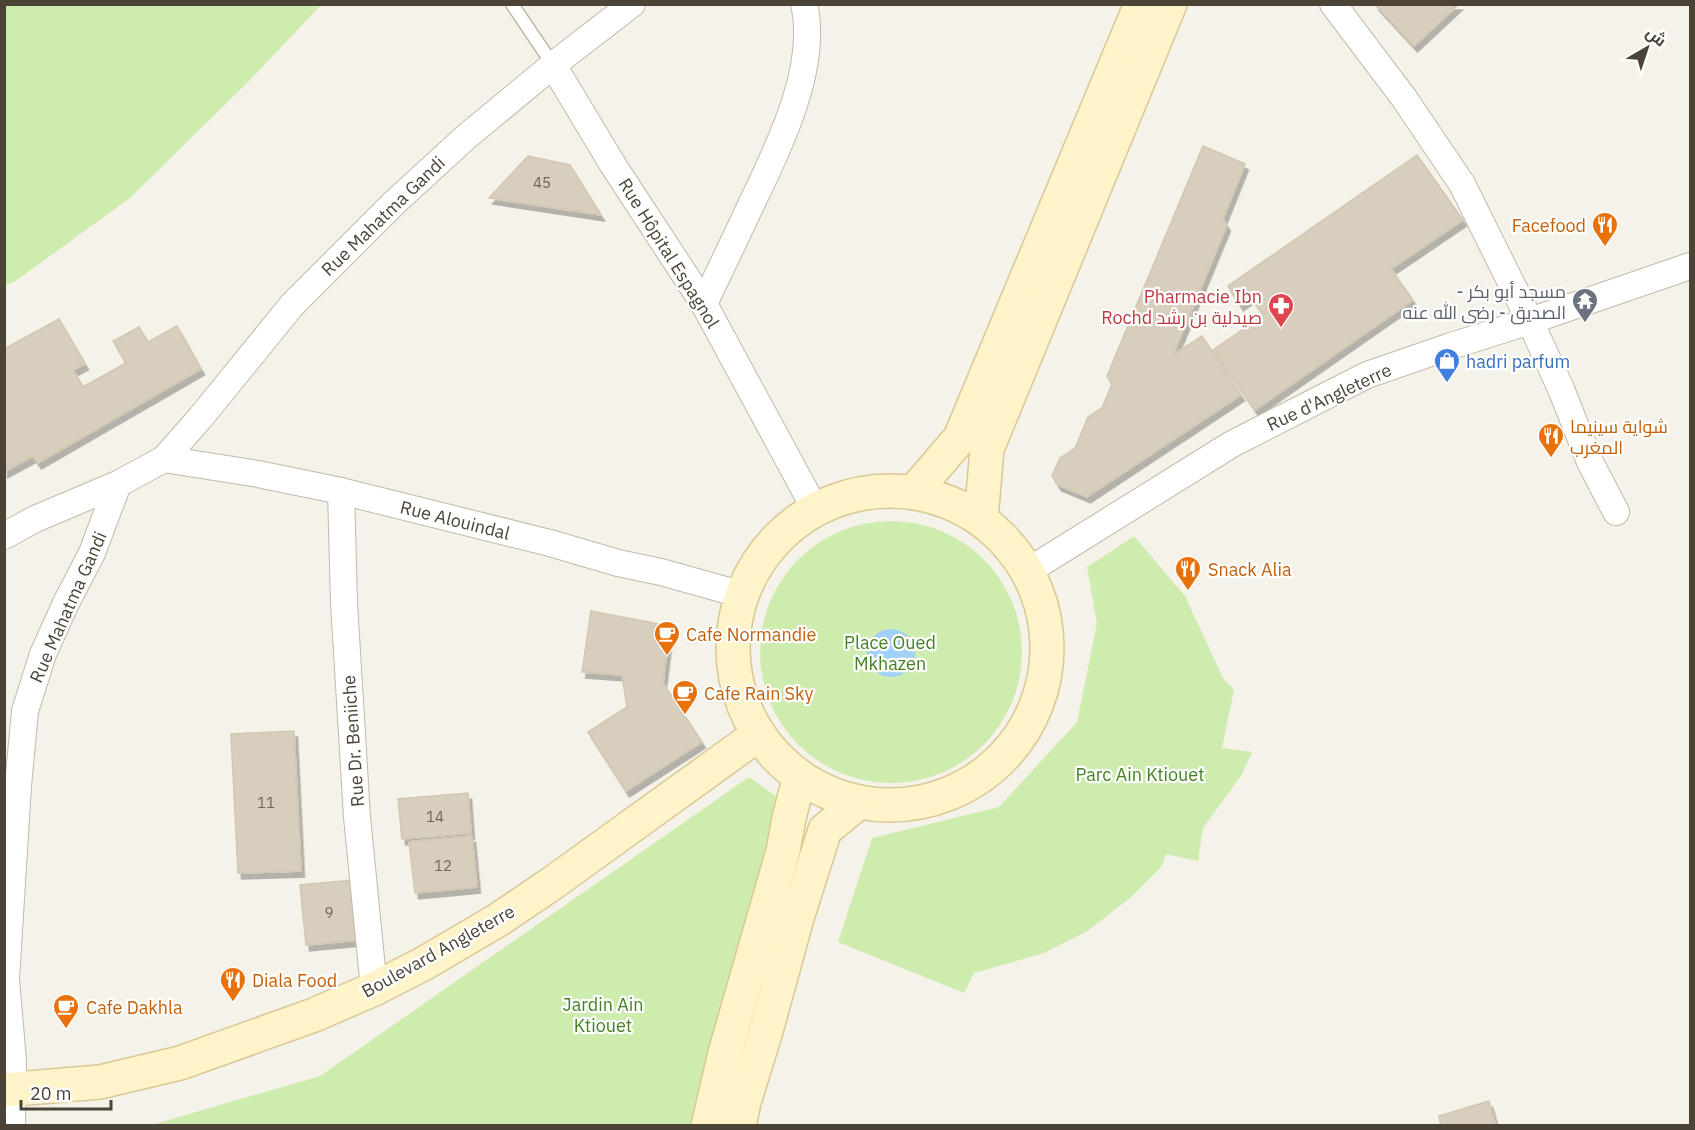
<svg xmlns="http://www.w3.org/2000/svg" width="1695" height="1130" font-family="'IBM Plex Sans',Cairo,sans-serif">
  <defs>
    <filter id="shadow"><feDropShadow dx="3.5" dy="6" stdDeviation="0" flood-color="#0004"/></filter>
  </defs>
  <rect width="100%" height="100%" fill="#f5f2e9"/>
  <g fill="#cfecaf">
    <polygon points="4,5 5,4 321,5 248,82 130,198 14,282 5,285"/>
    <circle cx="891" cy="652" r="131"/>
    <polygon points="1134,536 1185,596 1223,678 1234,690 1222,748 1252,752 1241,776 1203,828 1198,861 1166,854 1161,867 1130,898 1086,932 1044,953 974,973 964,993 838,942 872,838 999,807 1077,722 1097,623 1087,567"/>
    <polygon points="749,777 780,799 703,1076 694,1125 148,1126 320,1076"/>
  </g>
  <circle fill="#a1d1f6" cx="891" cy="653" r="24"/>
  <g fill="#d8cebd" stroke="#d3c7b0" stroke-width="1.5" filter="url(#shadow)">
    <polygon points="1375,4 1459,4 1414,46"/>
    <polygon points="1203,146 1245,164 1223,219 1227,225 1173,355 1202,336 1241,395 1087,497 1058,485 1052,476 1060,458 1075,448 1088,417 1102,408 1112,384 1107,376"/>
    <polygon points="1417,155 1463,220 1391,269 1413,300 1255,410 1213,350 1264,315 1251,297 1240,305 1228,286"/>
    <polygon points="528,156 570,165 601,215 489,198"/>
    <polygon points="59,319 85,364 73,370 83,387 126,363 113,341 139,327 148,342 177,326 201,369 38,463 33,456 4,472 4,349"/>
    <polygon points="591,611 670,626 663,683 702,742 626,791 588,732 627,707 622,675 582,672"/>
    <polygon points="294,731 301,871 238,873 231,734"/>
    <polygon points="468,793 471,833 402,839 398,799"/>
    <polygon points="472,836 477,887 415,893 409,842"/>
    <polygon points="353,880 358,940 306,945 300,885"/>
    <polygon points="1489,1101 1496,1126 1441,1126 1439,1116"/>
  </g>
  <g fill="none" stroke-linecap="round" stroke-linejoin="round">
    <defs>
      <polyline id="lane" points="512,4 553,65"/>
      <g id="street">
        <polyline points="1333,4 1404,98 1462,184 1530,321 1561,389 1590,462 1616,512"/>
        <polyline points="553,65 613,165 704,304 815,509"/>
        <path d="M704 304C720 271 735 238 751 205 778 148 819 68 804 4"/>
        <polyline points="164,459 258,474 341,491 550,543 618,563 661,572 743,595"/>
        <polyline points="341,491 344,603 357,817 374,989"/>
        <polyline points="4,536 35,519 118,484 164,459 201,417 292,305 394,203 466,137 553,65 632,4"/>
        <polyline points="1028,571 1232,444 1367,375 1448,347 1530,321 1690,266"/>
        <polyline points="12,1126 13,1061 6,979 18,786 25,711 43,654 66,603 92,553 118,484"/>
      </g>
      <g id="secondary">
        <polyline points="917,488 960,438 1141,4"/>
        <circle cx="890" cy="648" r="157"/>
        <polyline points="981,519 987,449 1170,4"/>
        <polyline points="4,1090 100,1082 180,1063 314,1015 374,989 423,964 498,920 554,882 759,734"/>
        <polyline points="708,1126 725,1053 783,851 789,818 799,779"/>
        <polyline points="739,1126 744,1102 766,1031 797,918 825,830 859,802"/>
      </g>
    </defs>
    <use href="#lane" stroke="#c2baaa" stroke-width="15"/>
    <use href="#street" stroke="#c2baaa" stroke-width="28"/>
    <use href="#secondary" stroke="#d9c895" stroke-width="36"/>
    <use href="#lane" stroke="#fff" stroke-width="12"/>
    <use href="#street" stroke="#fff" stroke-width="26"/>
    <use href="#secondary" stroke="#fff3c9" stroke-width="33"/>
  </g>
  <defs>
    <symbol id="restaurant-pin" viewBox="-11 -11 22 30"><path d="M0 17L-7.5 6A9.5 9.5 0 1 1 7.5 6Z" fill="#e8710a" stroke="#fff"/><path d="M-5-6h1v4h1v-4h1v4h1v-4h1v5L-1.5 .5V6h-2V.5L-5-1ZM5-6V6H3V1.5H1.5Q1.5-4 5-6Z" fill="#fff"/></symbol>
    <symbol id="temple-pin" viewBox="-11 -11 22 30"><path d="M0 17L-7.5 6A9.5 9.5 0 1 1 7.5 6Z" fill="#6b7280" stroke="#fff"/><path d="M0-6L5-2H3V0L6.5 2.5H4V6H1.5V3h-3V6H-4V2.5H-6.5L-3 0V-2H-5Z" fill="#fff"/></symbol>
    <symbol id="pharmacy-pin" viewBox="-11 -11 22 30"><path d="M0 17L-7.5 6A9.5 9.5 0 1 1 7.5 6Z" fill="#e0444e" stroke="#fff"/><path d="M-2-6h4v4h4v4h-4v4h-4v-4h-4v-4h4Z" fill="#fff"/></symbol>
    <symbol id="shop-pin" viewBox="-11 -11 22 30"><path d="M0 17L-7.5 6A9.5 9.5 0 1 1 7.5 6Z" fill="#3f7fe0" stroke="#fff"/><path d="M-5-2.5h2.3a2.7 3.5 0 0 1 5.4 0H5L5.5 6h-11ZM-1.5-2.5h3a1.5 2.3 0 0 0-3 0Z" fill="#fff"/></symbol>
    <symbol id="cafe-pin" viewBox="-11 -11 22 30"><path d="M0 17L-7.5 6A9.5 9.5 0 1 1 7.5 6Z" fill="#e8710a" stroke="#fff"/><path d="M-5.5-4.5H6V0H3Q3 3.5 0 3.5H-2.5Q-5.5 3.5-5.5 0ZM3-3.2v2h1.7v-2ZM-6 4.5H4V6H-6Z" fill="#fff"/></symbol>
  </defs>
  <g fill-rule="evenodd">
    <use href="#restaurant-pin" x="1590" y="210" width="30" height="40"/>
    <use href="#temple-pin" x="1570" y="286" width="30" height="40"/>
    <use href="#pharmacy-pin" x="1266" y="291" width="30" height="40"/>
    <use href="#shop-pin" x="1432" y="346" width="30" height="40"/>
    <use href="#restaurant-pin" x="1536" y="421" width="30" height="40"/>
    <use href="#restaurant-pin" x="1173" y="554" width="30" height="40"/>
    <use href="#cafe-pin" x="652" y="619" width="30" height="40"/>
    <use href="#cafe-pin" x="670" y="678" width="30" height="40"/>
    <use href="#restaurant-pin" x="218" y="965" width="30" height="40"/>
    <use href="#cafe-pin" x="51" y="992" width="30" height="40"/>
  </g>
  <g text-anchor="middle" dominant-baseline="central" stroke-width="4.5" stroke-linejoin="round" paint-order="stroke">
    <g font-size="15" fill="#6e6658">
      <text x="542" y="182">45</text>
      <text x="266" y="802">11</text>
      <text x="435" y="816">14</text>
      <text x="443" y="865">12</text>
      <text x="329" y="912">9</text>
    </g>
    <g font-size="18" fill="#4a4336" stroke="#fff">
      <text transform="translate(383 216) rotate(-44)">Rue Mahatma Gandi</text>
      <text transform="translate(669 253) rotate(58)">Rue Hôpital Espagnol</text>
      <text transform="translate(1329 397) rotate(-25)">Rue d'Angleterre</text>
      <text transform="translate(455 520) rotate(14)">Rue Alouindal</text>
      <text transform="translate(68 607) rotate(-66)">Rue Mahatma Gandi</text>
      <text transform="translate(353 741) rotate(-94)">Rue Dr. Beniiche</text>
      <text transform="translate(438 951) rotate(-29)">Boulevard Angleterre</text>
    </g>
    <g font-size="18" fill="#c56008" stroke="#fff" text-anchor="start">
      <text x="1586" y="225" text-anchor="end">Facefood</text>
      <text x="1570" y="426">شواية سينيما<tspan x="1570" dy="21">المغرب</tspan></text>
      <text x="1208" y="569">Snack Alia</text>
      <text x="686" y="634">Cafe Normandie</text>
      <text x="704" y="693">Cafe Rain Sky</text>
      <text x="252" y="980">Diala Food</text>
      <text x="86" y="1007">Cafe Dakhla</text>
    </g>
    <g font-size="18" fill="#5b616d" stroke="#fff" text-anchor="end">
      <text x="1566" y="291">- مسجد أبو بكر<tspan x="1566" dy="21">الصديق - رضى الله عنه</tspan></text>
    </g>
    <g font-size="18" fill="#be3a42" stroke="#fff" text-anchor="end">
      <text x="1262" y="296">Pharmacie Ibn<tspan x="1262" dy="21">Rochd صيدلية بن رشد</tspan></text>
    </g>
    <g font-size="18" fill="#366cbe" stroke="#fff" text-anchor="start">
      <text x="1466" y="361">hadri parfum</text>
    </g>
    <g font-size="18" fill="#458124" stroke="#fff">
      <text x="890" y="642">Place Oued<tspan x="890" dy="21">Mkhazen</tspan></text>
      <text x="1140" y="774">Parc Ain Ktiouet</text>
      <text x="603" y="1004">Jardin Ain<tspan x="603" dy="21">Ktiouet</tspan></text>
    </g>
  </g>
  <rect width="1695" height="1130" fill="none" stroke="#4a4336" stroke-width="12"/>
  <g transform="translate(1647 48) rotate(39)" stroke="#ffffff" stroke-width="4.5" paint-order="stroke">
  <path d="M0-4.5L10 22L0 15L-10 22Z" fill="#4a4336"/>
  <text y="-9" font-size="16" font-weight="bold" text-anchor="middle" fill="#4a4336">ش</text>
  </g>
  <path d="M21 1100v9h90v-9" fill="none" stroke="#4a4336" stroke-width="3"/>
  <text x="30" y="1100" font-size="18" fill="#4a4336" stroke="#ffffff" stroke-width="4.5" paint-order="stroke">20 m</text>
</svg>
